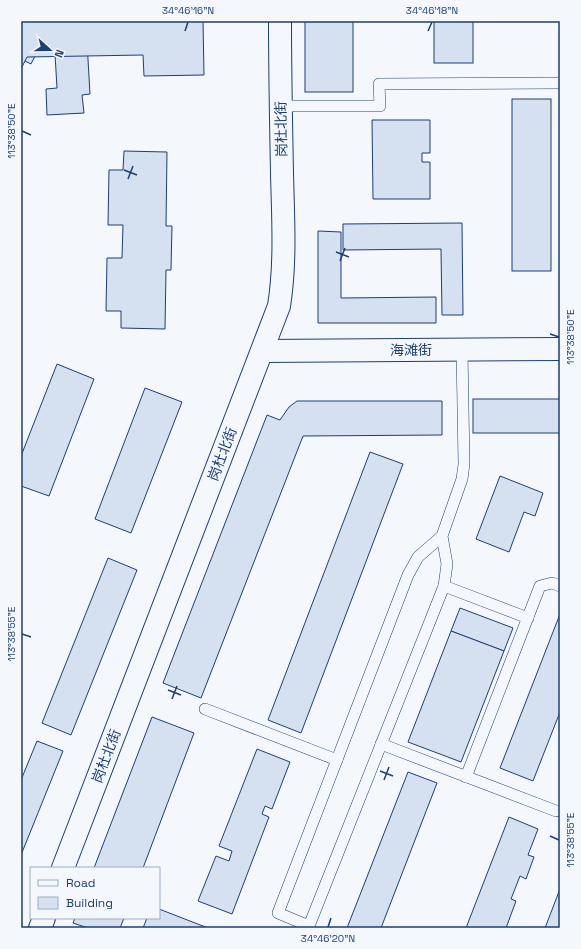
<svg xmlns="http://www.w3.org/2000/svg" width="581" height="949" font-family="'Space Grotesk','Noto Sans SC',sans-serif">
  <rect width="100%" height="100%" fill="#f4f7fb"/>
  <g fill="#d5e0f0" stroke="#1d3f73">
    <polygon points="21,21 113,21 87,42 90,94 82,95 84,113 47,115 46,89 57,88 55,54 35,56 31,64 21,59"/>
    <polygon points="21,21 203,21 204,75 144,76 143,55 27,57 21,69"/>
    <rect x="305" y="21" width="48" height="71"/>
    <rect x="434" y="21" width="39" height="42"/>
    <rect x="512" y="99" width="39" height="172"/>
    <polygon points="372,120 430,120 430,153 422,153 422,162 430,162 430,199 373,199"/>
    <polygon points="124,151 167,152 166,226 172,226 171,270 166,270 165,329 121,328 121,311 106,311 107,258 122,258 123,225 108,225 109,170 123,170"/>
    <polygon points="462,223 463,315 442,315 441,249 343,250 343,224"/>
    <polygon points="318,231 341,232 341,298 436,297 436,323 318,323"/>
    <polygon points="57,364 94,379 49,496 21,486 21,456"/>
    <polygon points="145,388 182,402 131,533 95,519"/>
    <rect x="473" y="399" width="87" height="34"/>
    <polygon points="297,401 442,401 442,435 303,436 201,698 163,683 267,415 280,420 289,407"/>
    <polygon points="370,452 403,464 301,733 268,720"/>
    <polygon points="500,476 543,493 535,516 524,512 509,552 476,539"/>
    <polygon points="108,558 137,570 71,735 42,723"/>
    <polygon points="460,608 513,628 504,651 451,631"/>
    <polygon points="560,614 560,712 533,781 500,768"/>
    <polygon points="451,631 504,651 461,762 408,742"/>
    <polygon points="152,717 194,733 143,868 94,868"/>
    <polygon points="37,741 63,751 21,855 21,780"/>
    <polygon points="257,749 290,762 272,809 265,806 262,814 269,817 232,914 198,901 216,856 229,861 232,851 219,846"/>
    <polygon points="408,772 437,783 381,928 347,928"/>
    <polygon points="509,817 538,829 528,855 534,857 526,879 520,876 511,899 516,901 506,928 466,928"/>
    <polygon points="560,889 560,928 545,928"/>
    <polygon points="159,909 208,928 143,928 147,918 159,918"/>
    <polygon points="75,918 124,918 120,928 88,928 73,923"/>
  </g>
  <g fill="none" stroke-linecap="round" stroke-linejoin="round">
    <defs>
      <g id="lane">
        <polyline points="280,106 380,106 379,84 560,83"/>
        <polyline points="442,536 447,564 444,586 309,926 278,913 408,575 418,557 442,536 462,479 464,464 462,350"/>
        <polyline points="444,586 528,618"/>
        <polyline points="205,709 337,760"/>
        <polyline points="381,744 556,811"/>
        <polyline points="466,777 540,586 552,583 560,586"/>
      </g>
      <g id="street">
        <polyline points="262,351 560,349"/>
        <path d="M63 868 279 306C286 262 283 217 282 173 281 122 280 72 280 21"/>
        <polyline points="40,928 44,918"/>
      </g>
    </defs>
    <use href="#lane" stroke="#1d3f73" stroke-width="12"/>
    <use href="#street" stroke="#1d3f73" stroke-width="24"/>
    <use href="#lane" stroke="#f4f7fb" stroke-width="11"/>
    <use href="#street" stroke="#f4f7fb" stroke-width="22"/>
  </g>
  <path fill="none" stroke="#1d3f73" stroke-width="1.5" d="M185 31 188 22M428 31 432 22M22 131 31 135M124 170 137 175M128 179 133 166M336 252 349 257M340 261 345 248M550 334 559 337M22 634 31 637M168 690 181 695M172 699 177 686M380 771 393 776M384 780 389 767M550 836 559 840M328 927 331 918"/>
  <g text-anchor="middle" dominant-baseline="central" stroke-width="3" stroke-linejoin="round" paint-order="stroke">
    <g font-size="14" fill="#1d3f73" stroke="#f4f7fb">
      <text transform="translate(281 129) rotate(-91)">岗杜北街</text>
      <text x="411" y="350">海滩街</text>
      <text transform="translate(222 454) rotate(-69)">岗杜北街</text>
      <text transform="translate(106 756) rotate(-69)">岗杜北街</text>
    </g>
  </g>
  <rect width="581" height="949" fill="none" stroke="#f4f7fb" stroke-width="44"/>
  <rect x="30" y="867" width="130" height="52" fill="#f4f7fb" stroke="#9eadc5"/>
  <rect x="38" y="880" width="20" height="6" fill="#f4f7fb" stroke="#9eadc5"/>
  <text x="66" y="887" font-size="12" fill="#1d3f73">Road</text>
  <rect x="38" y="897" width="20" height="12" fill="#d5e0f0" stroke="#9eadc5"/>
  <text x="66" y="907" font-size="12" fill="#1d3f73">Building</text>
  <g transform="translate(50 50) rotate(111)" stroke="#f4f7fb" stroke-width="3" paint-order="stroke">
  <path d="M0-3L7 15L0 10L-7 15Z" fill="#1d3f73"/>
  <text y="-6" font-size="11" font-weight="bold" text-anchor="middle" fill="#1d3f73">N</text>
  </g>
  <rect x="22" y="22" width="537" height="905" fill="none" stroke="#1d3f73" stroke-width="1.5"/>
  <g font-size="10" text-anchor="middle" fill="#1d3f73">
    <text x="188" y="14">34°46'16"N</text>
    <text x="432" y="14">34°46'18"N</text>
    <text transform="translate(11 131) rotate(-90)" y="4">113°38'50"E</text>
    <text transform="translate(570 337) rotate(-90)" y="4">113°38'50"E</text>
    <text transform="translate(11 634) rotate(-90)" y="4">113°38'55"E</text>
    <text transform="translate(570 840) rotate(-90)" y="4">113°38'55"E</text>
    <text x="328" y="942">34°46'20"N</text>
  </g>
</svg>
